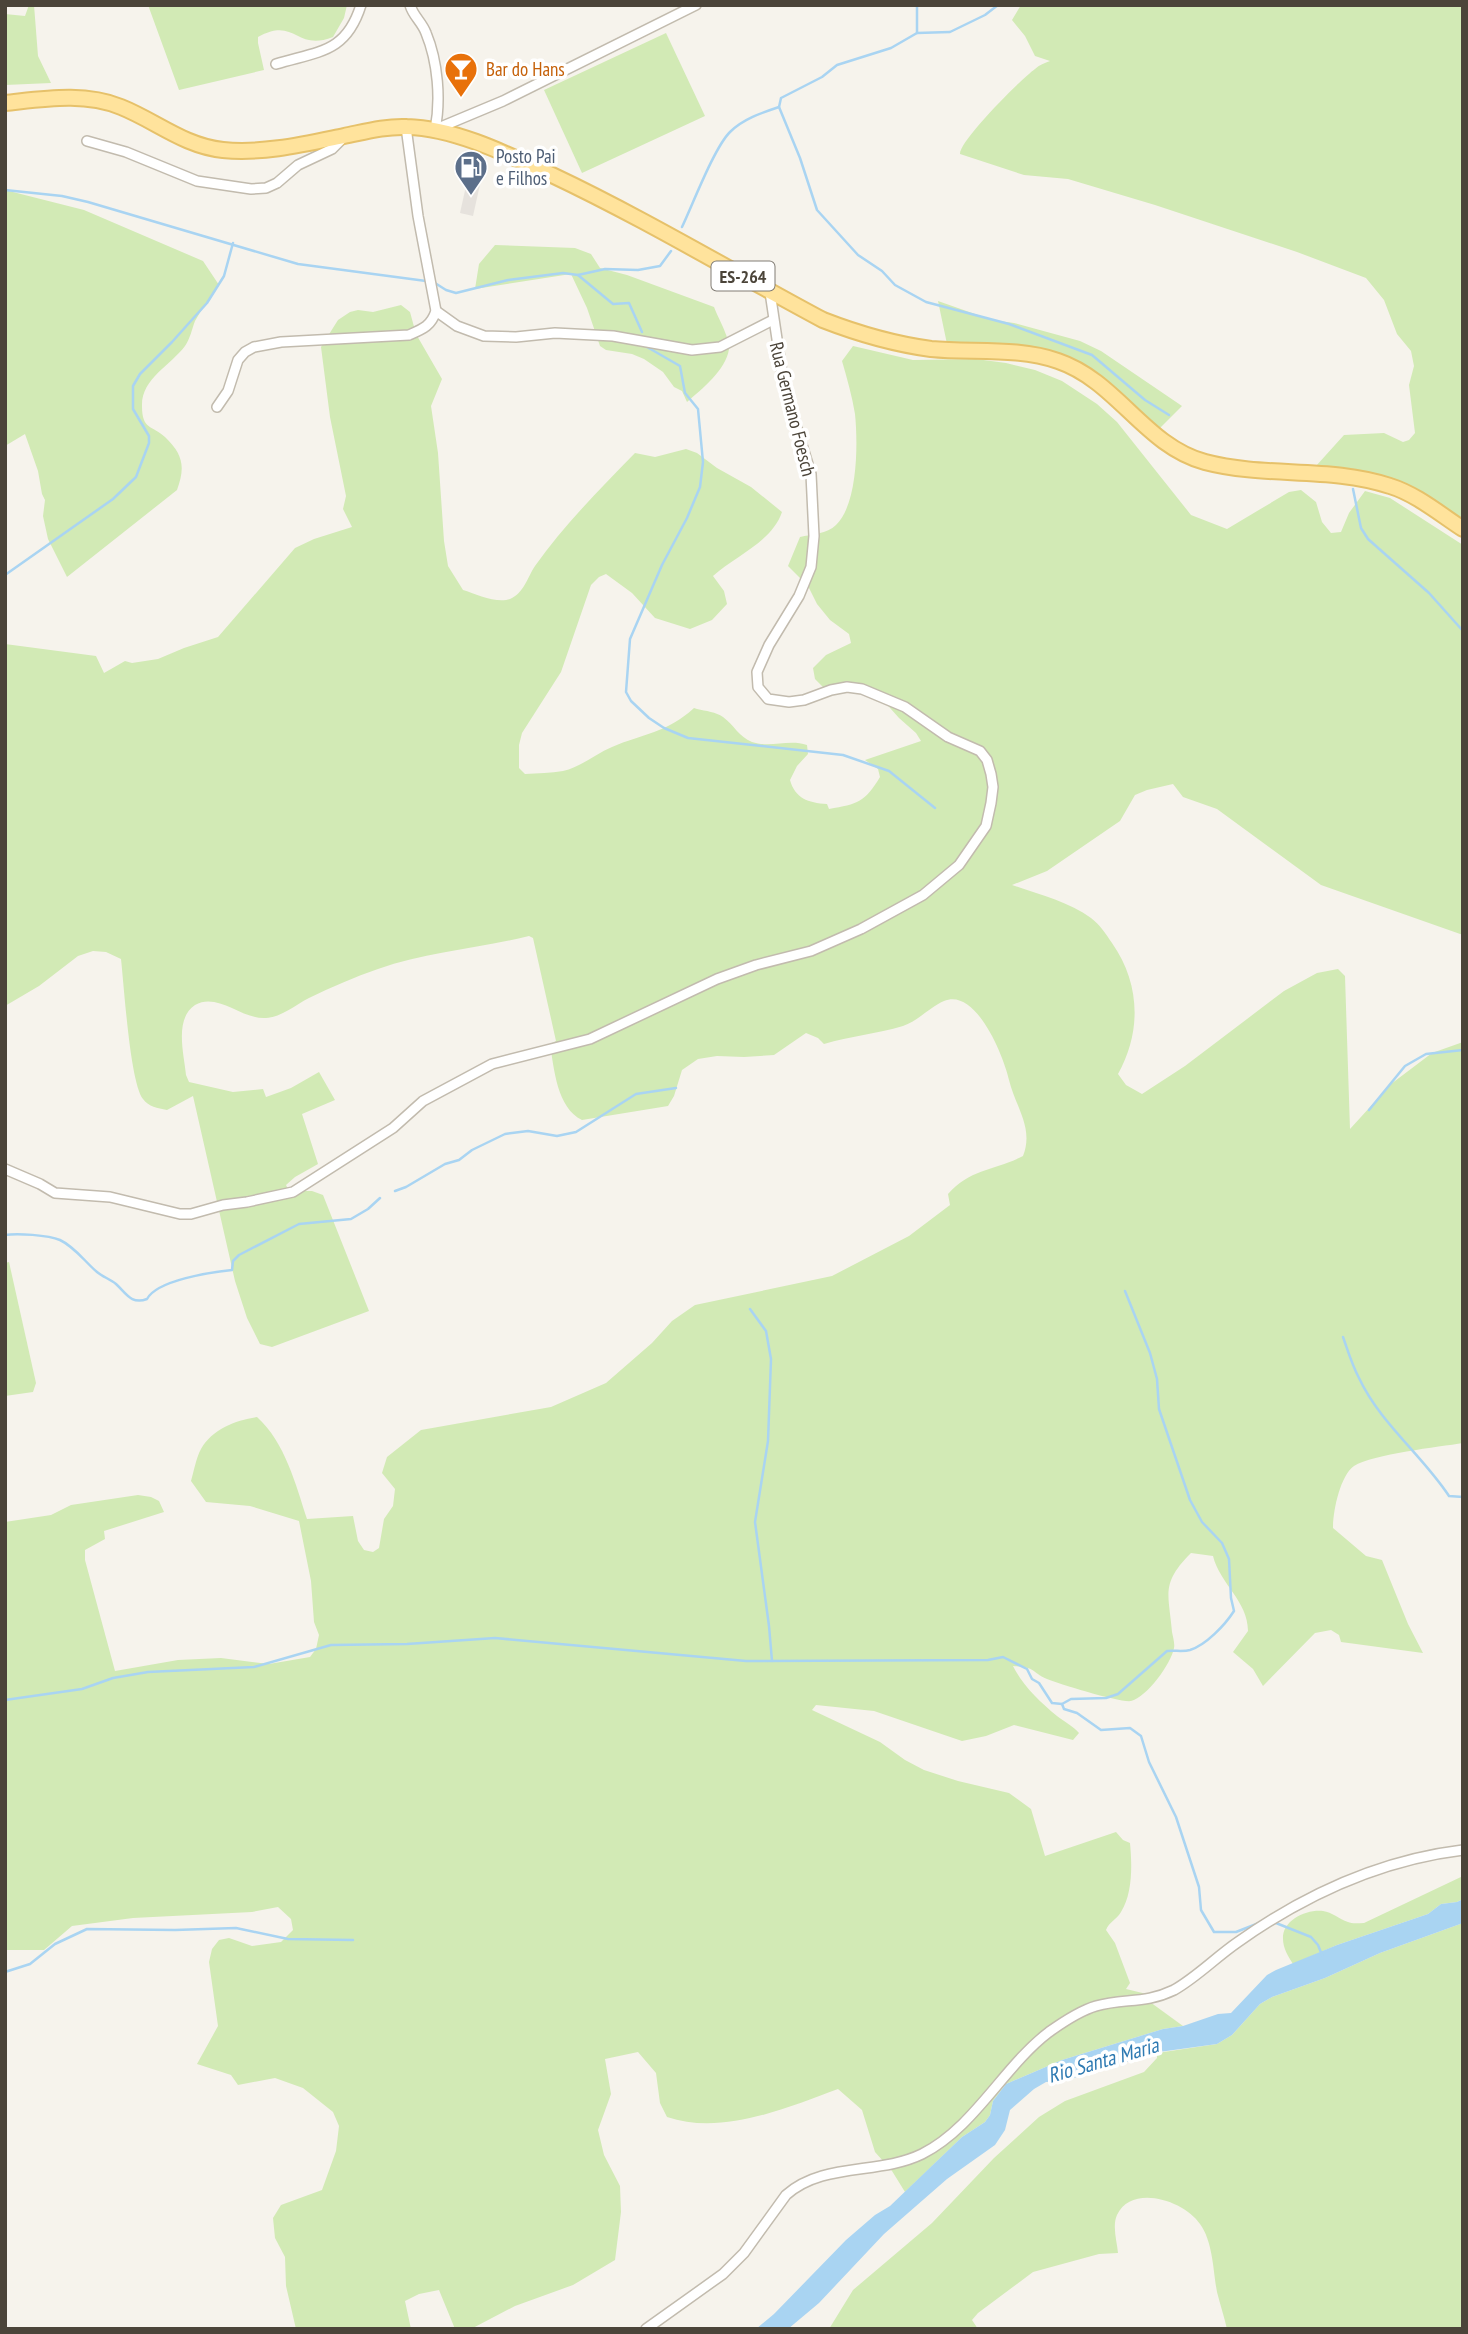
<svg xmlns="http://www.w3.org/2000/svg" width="1468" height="2334" font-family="'PT Sans Narrow',sans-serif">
  <rect width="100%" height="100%" fill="#f6f3ec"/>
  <polygon fill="#e6e2dd" points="468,177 481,180 473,216 460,213"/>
  <g fill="#d2eab5">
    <polygon points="29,5 34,5 38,56 51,83 5,85 5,14 25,16"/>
    <path d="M148 5H347L344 18 333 37C295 52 296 16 258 37V43L264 70 179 90Z"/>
    <path d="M1021 5H1463V528L1352 473 1316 466 1344 435 1384 433 1403 442 1409 440 1415 433 1409 385 1414 366 1411 351 1397 334 1384 300 1366 278 1297 252 1155 205 1068 179 1024 175 960 154C959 141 1021 79 1035 69 1039 65 1045 63 1050 61L1035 56 1025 36 1012 20Z"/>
    <polygon points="666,33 705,116 582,173 544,90"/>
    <path d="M5 190 84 210 203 261 219 285C211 297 202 308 195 321 192 329 190 339 185 346 171 365 141 379 142 406 142 430 152 425 165 437 184 455 185 468 177 490L67 577 48 539 43 516 45 500 42 494 38 471 25 434 5 446Z"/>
    <path d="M495 245 575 248 591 254 600 268 627 275 714 307C718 318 730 338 729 349 726 370 702 389 687 402L682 391 674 387 663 372 644 359 632 354 606 350 600 346 587 308 571 274 475 289 479 264Z"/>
    <polygon points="938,301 992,320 1014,323 1080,341 1101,351 1182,406 1153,435 1068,368 947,344"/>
    <path d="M401 305 410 312 416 334 442 379 431 406 438 453 444 541 448 566 463 590C476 594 497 604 510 599 524 593 527 578 535 566 564 525 600 489 635 453L655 457 686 449 697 453 717 468 751 487 782 512C772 542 735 556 713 576L724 591 727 604 712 620 690 629 655 618 632 593 606 574 599 577 591 585 561 672 522 733 519 745V768L525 774C538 773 551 773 563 771 581 767 595 754 612 747 642 734 667 733 694 708L697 709C706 711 716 712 723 717 734 725 739 737 752 742 770 748 789 739 807 745L808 754 797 766 790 780C795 798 808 803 827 804L829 809C858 804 865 802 880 777L878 769 865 760 921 741 916 733 899 718 882 699 853 689H825L815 679 813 668 826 655 851 643 849 634 830 620 817 604 808 586 788 566 800 537C812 534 827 534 836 525 858 504 858 443 855 414 852 396 847 378 842 361L853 346 913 360 976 359 1006 363 1035 370 1062 381 1097 404 1117 422 1191 515 1227 529 1289 492 1301 490 1316 502 1322 522 1331 533 1341 532 1349 513 1365 491 1390 498 1463 545V935L1321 885 1217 809 1183 797 1173 784 1147 790 1135 795 1120 821 1047 871 1012 885C1038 894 1069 902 1091 918 1100 925 1106 934 1112 943 1140 983 1142 1031 1118 1074L1126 1085 1142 1094 1185 1066 1284 991 1317 973 1338 969 1345 976 1350 1129 1391 1084 1432 1053 1463 1042V1443C1439 1447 1373 1454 1354 1466 1340 1476 1333 1511 1333 1528L1366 1556 1382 1560 1408 1624 1423 1653 1341 1642 1339 1635 1331 1630 1315 1633 1263 1686 1253 1669 1233 1652 1248 1631C1248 1601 1220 1584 1213 1556L1191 1553C1160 1584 1169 1594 1172 1632 1173 1637 1175 1644 1174 1648 1171 1664 1147 1697 1131 1701 1121 1703 1059 1684 1047 1679 1030 1671 1036 1667 1013 1666 1023 1686 1040 1702 1057 1716 1065 1722 1073 1726 1079 1733L1073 1740 1014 1725 986 1736 962 1741 874 1711 816 1705 812 1710 880 1742 905 1760 924 1770 958 1781 1009 1793 1031 1809 1045 1856 1116 1832 1123 1840 1130 1843C1132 1864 1133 1893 1121 1912 1117 1919 1109 1922 1106 1930L1115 1943 1130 1983 1126 1989 1155 1996 1150 2002 1183 2026 1163 2029 1062 2060 1006 2084 993 2101 990 2115 985 2122 962 2137 905 2192 892 2171 875 2152 862 2110 838 2089C786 2108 722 2136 667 2117L660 2103 656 2073 638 2052 605 2059 611 2094 598 2130 604 2155 620 2186 621 2212 615 2260 573 2285 515 2306 471 2329H455L439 2290 419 2294 405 2301 411 2329H296L286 2286 285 2257 275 2238 273 2218 281 2205 322 2190 336 2151 339 2126 333 2112 303 2088 275 2078 238 2085 231 2075 197 2064 218 2026 209 1962 212 1949 219 1940 229 1938 252 1946 281 1942 293 1930 291 1919 278 1907 252 1912 133 1918 72 1926 44 1950H5V1522L51 1515 71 1505 138 1495 151 1497 159 1501 164 1512 104 1531 105 1539 85 1550V1560L115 1671 178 1660 221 1658 269 1664 310 1657 316 1649 319 1635 314 1622 311 1581 299 1521 250 1506 206 1502 191 1481C194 1471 196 1458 201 1449 212 1429 236 1420 257 1417 285 1442 296 1485 307 1519L353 1516 358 1541 364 1550 373 1552 379 1548 384 1519 393 1506 395 1489 382 1473 387 1457 421 1430 551 1407 606 1383 652 1343 672 1321 695 1305 832 1276 909 1236 950 1205 948 1194C971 1168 994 1171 1023 1156 1034 1128 1016 1108 1009 1080 1004 1057 976 987 944 1001 930 1007 918 1021 903 1026 877 1034 850 1036 824 1044L818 1038 806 1033 774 1055 744 1057 717 1056 698 1059 682 1070 674 1096 668 1106 582 1120C557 1108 554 1069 550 1044L556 1041 533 938 529 936C480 948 426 952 378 969 355 977 331 987 309 998 295 1005 282 1017 266 1018 242 1020 218 992 195 1005 174 1019 184 1054 186 1075L189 1082 233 1092 263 1089 266 1097 291 1088 319 1072 335 1100 302 1114 318 1164 295 1177 286 1185 289 1191H312L323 1195 369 1311 272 1347 260 1344 247 1318 235 1281 193 1096 167 1110C157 1108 149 1107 143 1099 130 1083 124 985 121 959L106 952 93 951 78 956 39 986 5 1006V644L96 656 104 673 125 661 132 663 158 659 184 648 218 637 295 548 314 539 352 527 343 509 346 496 330 417 321 347 338 320 350 312 358 310 373 312Z"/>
    <polygon points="9,1262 36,1383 33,1392 5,1396 5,1263"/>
    <path d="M1463 1876V1899L1457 1902 1441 1904 1428 1914 1337 1945 1293 1964C1288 1956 1283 1948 1283 1939 1282 1920 1307 1909 1323 1911 1332 1912 1339 1919 1348 1922 1352 1924 1359 1923 1364 1923Z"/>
    <path d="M1463 1923V2329H1227C1224 2316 1220 2304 1217 2292 1213 2270 1213 2242 1200 2224 1185 2201 1132 2183 1117 2215 1112 2226 1117 2241 1118 2253L1099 2254 1033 2272 978 2313 972 2320 978 2329H829L853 2290 932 2223 994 2158 1039 2117 1065 2101 1144 2072 1157 2058V2053L1217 2044 1232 2035 1260 2004 1272 1997 1325 1978 1380 1953Z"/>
  </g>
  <polygon fill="#a9d4f2" points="1463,1899 1463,1923 1380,1953 1325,1978 1272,1997 1260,2004 1232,2035 1217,2044 1159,2052 1064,2081 1046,2082 1034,2089 1010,2110 1005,2130 995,2145 947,2179 884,2234 819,2303 788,2329 756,2329 774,2314 846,2240 875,2215 890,2206 962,2137 985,2122 990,2115 993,2101 1006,2084 1062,2060 1163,2029 1183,2026 1218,2014 1231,2013 1267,1975 1276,1970 1337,1945 1428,1914 1441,1904 1457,1902"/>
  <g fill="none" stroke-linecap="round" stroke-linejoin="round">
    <g stroke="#a9d4f2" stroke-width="2.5">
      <polyline points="998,5 985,15 950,32 917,33 891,48 837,65 822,77 781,98 779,107 800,158 817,210 858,255 882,271 895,285 926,302 1009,324 1092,355 1145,400 1169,415"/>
      <polyline points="917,33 917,5"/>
      <polyline points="5,190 62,196 88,202 298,264 426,281"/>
      <path d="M682 227C693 204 714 148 730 132 743 119 761 113 779 107"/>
      <polyline points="578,275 613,304 629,303 642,332"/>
      <polyline points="435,283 446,290 456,293 508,280 563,273 578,275 605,269 638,270 660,266 671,251"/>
      <polyline points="647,347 680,366 685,393 698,409 703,462 700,487 687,518 662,565 630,639 626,692 631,701 649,718 664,728 688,738 843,755 889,771 935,808"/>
      <polyline points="1353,489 1361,528 1368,539 1429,593 1463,631"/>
      <polyline points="5,575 113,499 136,477 149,443 149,436 133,409 133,386 140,374 172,342 207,303 224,276 233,243"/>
      <polyline points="1369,1110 1405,1066 1426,1054 1463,1050"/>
      <polyline points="395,1191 406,1187 445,1164 459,1160 472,1150 505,1134 528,1131 557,1136 576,1132 636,1094 676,1088"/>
      <path d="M5 1235C17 1233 48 1235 60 1240 75 1247 85 1262 97 1272 103 1277 110 1279 116 1284 126 1293 131 1305 147 1299 157 1280 212 1272 232 1270L233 1261 239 1255 299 1224 351 1219 368 1209 380 1198"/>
      <polyline points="750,1309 766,1331 771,1359 768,1441 755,1522 769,1626 772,1661"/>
      <path d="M1343 1337C1348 1351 1352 1365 1359 1378 1380 1423 1422 1455 1449 1496L1463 1497"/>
      <path d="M5 1700 82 1689 113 1678 148 1672 254 1667 331 1645 407 1644 495 1638 746 1661 988 1660 1003 1657 1027 1669 1032 1679 1039 1683 1052 1703 1062 1704 1071 1699 1106 1698 1118 1694 1167 1651C1174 1650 1183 1652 1190 1650 1206 1645 1225 1625 1234 1611L1231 1598 1229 1559 1222 1543 1202 1522 1190 1500 1159 1409 1157 1379 1150 1353 1125 1291"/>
      <polyline points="1062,1704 1064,1709 1077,1713 1101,1730 1130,1728 1141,1736 1149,1762 1176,1817 1199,1887 1201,1910 1214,1932 1236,1932 1264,1921"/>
      <polyline points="1276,1923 1311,1937 1318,1945 1322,1955"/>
      <polyline points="5,1972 30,1964 55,1944 87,1929 175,1930 236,1928 288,1939 353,1940"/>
    </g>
    <defs>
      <g id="minor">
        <path d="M410 5C413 16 422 22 426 33 438 62 441 100 435 130"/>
        <path d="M276 64C319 51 346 53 361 5"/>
        <polyline points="436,129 503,101 696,5"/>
        <polyline points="87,141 126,152 197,181 251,189 266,188 277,183 298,165 332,149 342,139"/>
        <polyline points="436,311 457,326 484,336 516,337 555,333 613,336 692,350 720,347 773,320"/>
        <path d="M217 407 228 391 238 360 245 352 254 347 281 342 409 335C423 329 431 326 436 311L418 216 406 127"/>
        <polyline points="5,1169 40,1184 55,1193 110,1197 180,1214 191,1214 223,1205 247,1202 293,1192 393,1128 423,1101 492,1064 590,1039 717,979 756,965 811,951 861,929 923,895 959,865 986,826 991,803 993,787 991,774 987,760 980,751 948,737 905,707 862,689 847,687 831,690 804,700 789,702 768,699 758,687 757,672 769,645 799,596 811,567 814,536 811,474 784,386 770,292"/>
        <path d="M646 2329 723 2274 744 2253 786 2195C823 2162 879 2175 922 2154 975 2127 1003 2067 1049 2032 1063 2022 1079 2011 1096 2006 1124 1998 1145 2004 1174 1990 1197 1977 1216 1957 1238 1942 1306 1894 1380 1860 1463 1850"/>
      </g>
      <path id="primary" d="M5 103C44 99 84 92 121 107 156 121 184 146 223 150 263 154 305 144 344 136 364 132 385 126 407 127 455 128 509 155 552 175 645 219 733 272 823 320 859 334 894 344 931 349 972 353 1018 347 1058 361 1117 381 1145 446 1205 462 1266 478 1330 466 1390 486 1416 494 1440 514 1463 529"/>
    </defs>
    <use href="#minor" stroke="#c2bbae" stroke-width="12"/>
    <use href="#primary" stroke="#e6c16a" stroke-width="18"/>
    <use href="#minor" stroke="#fff" stroke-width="9"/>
    <use href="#primary" stroke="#ffe39c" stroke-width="14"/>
  </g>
  <defs>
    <symbol id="bar-pin" viewBox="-11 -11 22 30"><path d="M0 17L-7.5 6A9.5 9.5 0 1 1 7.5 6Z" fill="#e8710a" stroke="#fff"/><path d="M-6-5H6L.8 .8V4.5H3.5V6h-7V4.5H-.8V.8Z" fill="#fff"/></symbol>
    <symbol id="fuel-pin" viewBox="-11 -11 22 30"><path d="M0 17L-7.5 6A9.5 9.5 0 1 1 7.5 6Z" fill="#5c6f8a" stroke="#fff"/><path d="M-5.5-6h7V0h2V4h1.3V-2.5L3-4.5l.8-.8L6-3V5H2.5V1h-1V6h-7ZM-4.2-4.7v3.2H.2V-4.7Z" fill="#fff"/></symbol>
  </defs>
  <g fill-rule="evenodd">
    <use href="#bar-pin" x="442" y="50" width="38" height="52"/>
    <use href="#fuel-pin" x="452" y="148" width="38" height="52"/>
  </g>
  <g text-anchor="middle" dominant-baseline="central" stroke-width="7" stroke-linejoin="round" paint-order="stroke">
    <rect fill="#fff" stroke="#817c74" stroke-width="2" x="711.5" y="261.5" width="63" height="29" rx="5"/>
    <g font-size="18" font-weight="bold" fill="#4b4439">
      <text x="743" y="276">ES-264</text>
    </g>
    <g font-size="19" fill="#c56008" stroke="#fff" text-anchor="start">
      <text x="486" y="69">Bar do Hans</text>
    </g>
    <g font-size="19" fill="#4e5e75" stroke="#fff" text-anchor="start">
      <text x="496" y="156">Posto Pai<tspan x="496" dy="22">e Filhos</tspan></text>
    </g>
    <g font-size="19" fill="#4b4439" stroke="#fff">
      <text transform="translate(793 409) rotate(76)">Rua Germano Foesch</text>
    </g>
    <g font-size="21" font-style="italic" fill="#2e7ab2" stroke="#fff">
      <text transform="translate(1103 2060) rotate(-16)">Rio Santa Maria</text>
    </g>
  </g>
  <rect width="1468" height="2334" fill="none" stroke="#4b4439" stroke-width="14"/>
</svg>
